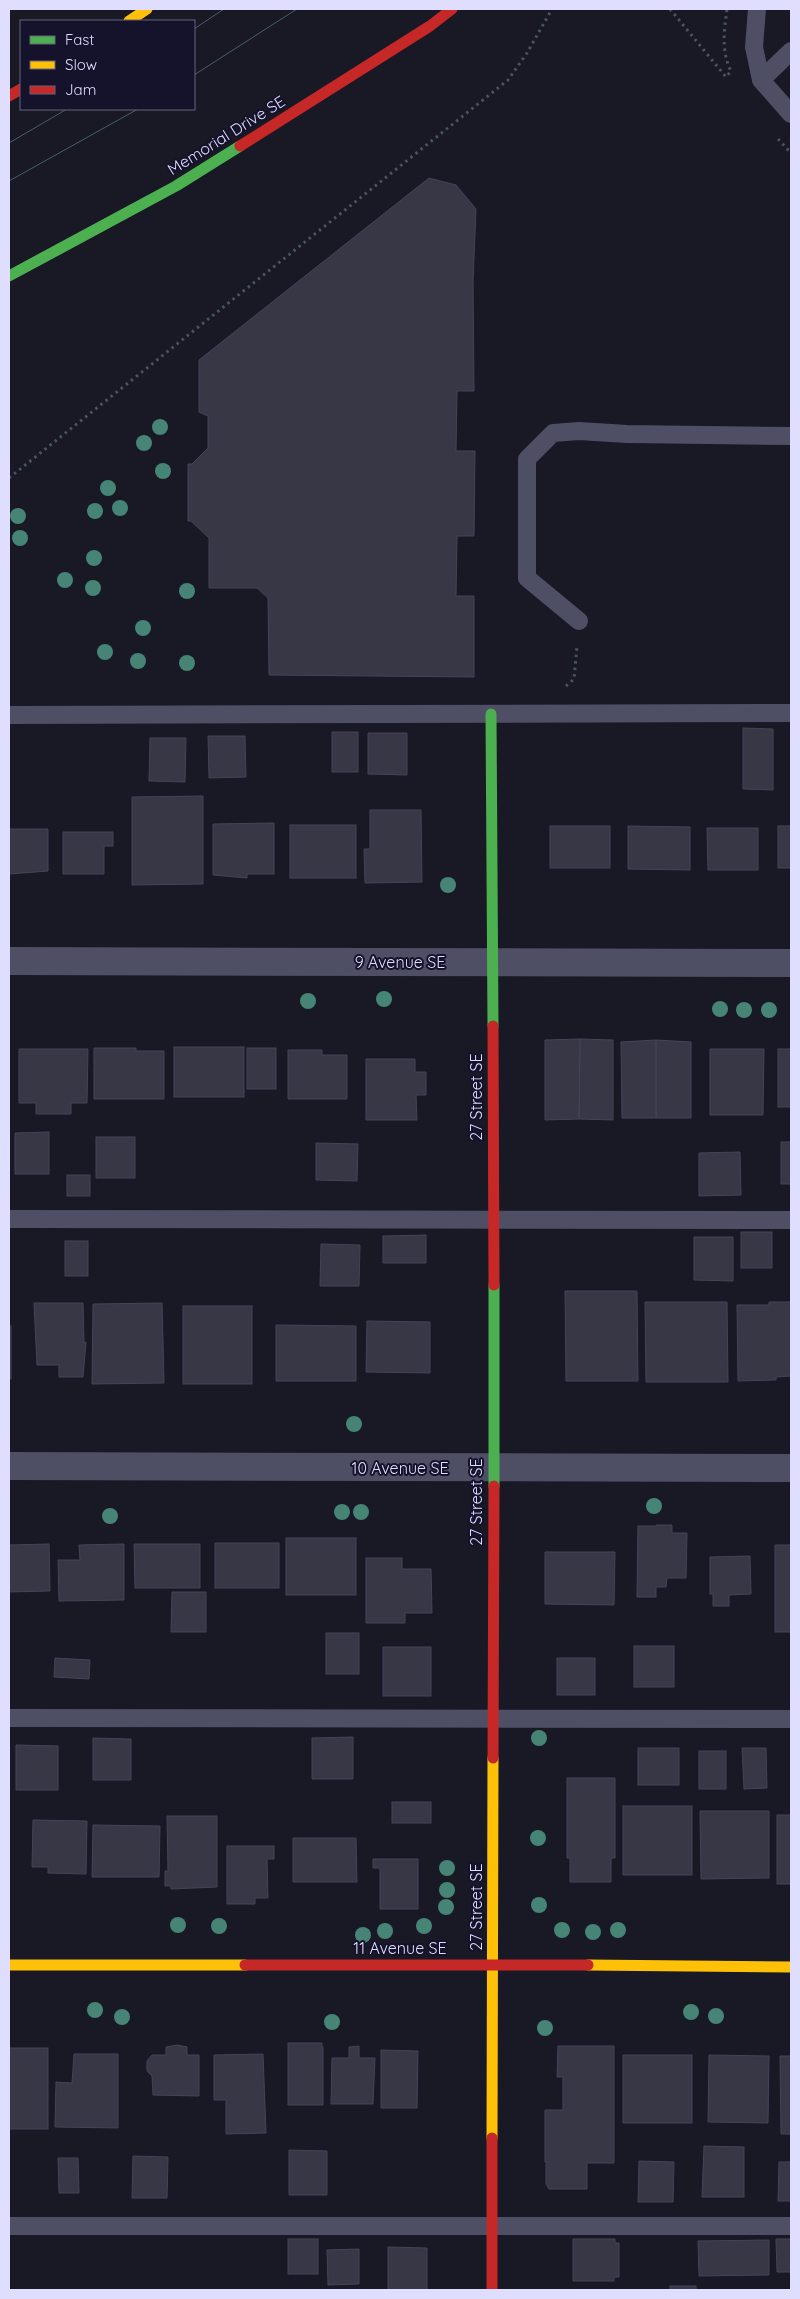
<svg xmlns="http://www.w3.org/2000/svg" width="800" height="2299" font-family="Quicksand,sans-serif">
  <rect width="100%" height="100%" fill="#191825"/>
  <g fill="#383746" stroke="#464358">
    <polygon points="429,178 456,185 476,209 473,282 474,391 457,391 456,451 475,451 474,536 457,536 456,596 474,596 474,677 269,675 268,598 257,588 209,588 209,538 191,521 188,521 188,464 192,464 208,448 208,416 199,412 199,360"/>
    <polygon points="743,728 773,729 773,790 743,789"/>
    <rect x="332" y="732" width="26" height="40"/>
    <polygon points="368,733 407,733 407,775 368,774"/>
    <polygon points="208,736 245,736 246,777 209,778"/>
    <polygon points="150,738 186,738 185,782 149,781"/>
    <polygon points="203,796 203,884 132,885 132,797"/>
    <polygon points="370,810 421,810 422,882 365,883 364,849 370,849"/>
    <polygon points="274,823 274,874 247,874 247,878 213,875 213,824"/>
    <rect x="290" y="825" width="66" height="53"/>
    <rect x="550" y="826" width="60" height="42"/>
    <polygon points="628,826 690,827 690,870 628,869"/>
    <rect x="778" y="826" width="13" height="42"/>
    <polygon points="707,828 758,828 758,870 708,870"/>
    <polygon points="9,829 48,829 48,871 9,874"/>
    <polygon points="63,832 113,832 113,846 104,846 104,874 63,874"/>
    <polygon points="580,1039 613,1040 613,1120 579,1119"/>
    <polygon points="580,1039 579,1119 545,1120 545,1040"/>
    <polygon points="656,1040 691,1042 691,1118 656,1118"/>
    <polygon points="656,1040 656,1118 622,1118 621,1042"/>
    <rect x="174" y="1047" width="70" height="50"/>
    <polygon points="94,1048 136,1048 136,1051 164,1051 164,1099 94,1099"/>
    <rect x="247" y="1048" width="29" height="41"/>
    <polygon points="19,1049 88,1049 87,1103 71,1103 71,1114 36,1114 36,1103 19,1103"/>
    <polygon points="710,1049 764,1049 763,1115 710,1115"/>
    <rect x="778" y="1049" width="13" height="58"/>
    <polygon points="288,1050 322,1050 322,1055 347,1055 347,1099 288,1099"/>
    <polygon points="366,1059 415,1059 415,1072 426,1072 426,1095 416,1095 417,1120 366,1120"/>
    <polygon points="49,1132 49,1174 15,1174 15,1133"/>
    <rect x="96" y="1137" width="39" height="41"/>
    <rect x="781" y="1142" width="10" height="42"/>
    <polygon points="316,1143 358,1144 357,1181 316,1180"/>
    <polygon points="740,1152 741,1195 699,1196 699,1153"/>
    <rect x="67" y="1175" width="23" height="21"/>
    <rect x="741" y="1232" width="31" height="36"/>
    <polygon points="426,1235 426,1263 383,1263 383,1236"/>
    <polygon points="694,1237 733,1237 733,1281 694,1280"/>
    <rect x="65" y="1241" width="23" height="35"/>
    <polygon points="321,1244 360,1245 359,1286 320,1286"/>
    <polygon points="565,1291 637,1291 638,1381 566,1381"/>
    <polygon points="645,1302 727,1302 728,1382 646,1382"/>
    <polygon points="769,1302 791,1302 791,1376 776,1377 776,1380 738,1381 737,1305 769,1305"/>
    <polygon points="34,1303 83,1303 84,1343 86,1342 83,1377 59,1377 59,1365 37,1365"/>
    <polygon points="162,1303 164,1383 92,1384 93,1304"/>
    <rect x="183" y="1306" width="69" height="78"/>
    <polygon points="367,1321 430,1322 430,1373 366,1372"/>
    <polygon points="276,1325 356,1326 356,1381 276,1381"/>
    <rect x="9" y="1326" width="2" height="53"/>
    <polygon points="656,1525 672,1525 672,1533 687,1533 686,1578 667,1578 666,1587 656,1587 656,1597 637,1597 638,1526 656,1526"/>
    <rect x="286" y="1538" width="70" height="57"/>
    <rect x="215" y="1543" width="64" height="45"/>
    <polygon points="49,1544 50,1591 9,1592 9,1545"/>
    <polygon points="124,1544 124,1600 59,1601 58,1560 80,1560 79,1545"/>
    <polygon points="134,1544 200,1544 200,1588 135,1588"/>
    <rect x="775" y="1545" width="16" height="87"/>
    <polygon points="545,1552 615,1552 614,1605 545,1604"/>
    <polygon points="750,1556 751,1594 729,1595 729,1606 713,1606 713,1594 710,1594 710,1557"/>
    <polygon points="366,1558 402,1558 402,1569 431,1569 432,1613 405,1613 405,1623 366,1623"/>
    <polygon points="172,1592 206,1592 206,1632 171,1632"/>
    <rect x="326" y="1633" width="33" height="41"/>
    <rect x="634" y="1646" width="40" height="41"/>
    <rect x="383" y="1647" width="48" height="49"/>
    <polygon points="55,1658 90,1660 89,1679 54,1677"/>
    <rect x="557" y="1658" width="38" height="37"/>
    <polygon points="353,1737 353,1779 312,1779 312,1738"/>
    <polygon points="93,1738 131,1739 131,1780 93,1780"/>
    <polygon points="16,1745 58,1746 58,1790 16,1790"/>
    <rect x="638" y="1748" width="41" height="37"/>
    <polygon points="742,1748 766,1748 767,1788 744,1789"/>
    <rect x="699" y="1751" width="27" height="38"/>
    <polygon points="567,1778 615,1778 615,1858 611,1858 611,1882 570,1882 570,1858 567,1858"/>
    <rect x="392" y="1802" width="39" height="21"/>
    <rect x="623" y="1806" width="69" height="69"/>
    <polygon points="700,1811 769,1811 769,1878 701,1879"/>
    <rect x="777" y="1815" width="14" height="69"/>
    <polygon points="167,1816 217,1816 217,1887 171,1889 171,1886 165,1886 165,1871 168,1871"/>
    <polygon points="33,1820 87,1821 86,1874 48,1873 48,1867 32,1867"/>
    <polygon points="93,1825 160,1826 159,1877 92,1877"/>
    <polygon points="293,1838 356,1838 357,1882 293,1882"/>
    <polygon points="227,1846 274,1846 274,1859 267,1859 268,1898 255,1898 255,1904 227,1904"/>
    <polygon points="373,1859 418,1859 418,1909 380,1909 380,1868 373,1868"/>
    <polygon points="288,2043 322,2043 322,2047 323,2047 323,2105 288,2105"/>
    <polygon points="177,2045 187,2047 187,2055 199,2055 199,2096 153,2095 152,2076 147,2071 147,2061 152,2055 166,2055 166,2047"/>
    <polygon points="359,2046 359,2058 375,2058 373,2104 331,2104 332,2058 349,2058 349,2047"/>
    <polygon points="558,2046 614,2046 614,2163 587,2163 587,2189 549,2189 546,2184 546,2164 547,2163 545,2162 545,2110 563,2110 563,2077 557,2077"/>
    <rect x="9" y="2048" width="39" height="81"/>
    <polygon points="381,2050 418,2051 417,2108 381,2108"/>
    <polygon points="74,2054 118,2054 118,2128 55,2127 56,2082 72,2083"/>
    <polygon points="263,2054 266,2133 226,2134 226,2100 214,2100 214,2055"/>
    <rect x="623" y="2055" width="69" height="68"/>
    <polygon points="709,2055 769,2056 768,2123 708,2122"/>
    <polygon points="780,2056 791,2056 791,2134 781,2134"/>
    <polygon points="704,2146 744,2147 744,2197 702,2197"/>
    <polygon points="289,2150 327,2151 327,2195 289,2195"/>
    <polygon points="133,2156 168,2157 167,2198 132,2198"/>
    <polygon points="58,2158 78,2158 79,2193 59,2193"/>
    <polygon points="639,2161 674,2162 673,2202 638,2202"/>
    <polygon points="779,2162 791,2162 791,2201 778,2201"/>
    <rect x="288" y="2239" width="30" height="35"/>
    <polygon points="573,2239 615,2239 615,2243 619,2243 619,2277 614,2277 614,2281 573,2281"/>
    <polygon points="776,2239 791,2239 791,2272 777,2272"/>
    <polygon points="769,2240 769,2275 699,2276 698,2241"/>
    <polygon points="388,2247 427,2248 427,2290 388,2290"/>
    <polygon points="359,2249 359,2284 328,2285 327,2250"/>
    <rect x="670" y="2286" width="26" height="4"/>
  </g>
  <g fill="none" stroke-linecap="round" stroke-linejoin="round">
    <g stroke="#475461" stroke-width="3" stroke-dasharray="2.5 4" stroke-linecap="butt">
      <path d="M670 9 726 77 731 71C721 51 724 31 727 9"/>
      <polyline points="778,139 791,153"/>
      <polyline points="9,478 508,80 527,53 552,9"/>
      <polyline points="566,686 574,679 577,646"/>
    </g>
    <g stroke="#4e4e65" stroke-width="18">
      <polyline points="757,9 754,47 761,80 791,114"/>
      <polyline points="761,80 791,51"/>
      <polyline points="579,621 527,578 527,459 553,433 579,431 627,434 791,436"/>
      <polyline points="9,715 791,713"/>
      <polyline points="9,1219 791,1220"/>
      <polyline points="9,1718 791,1719"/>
      <polyline points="9,2226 791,2226"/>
    </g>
    <g stroke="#4e4e65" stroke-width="28">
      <polyline points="9,961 791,963"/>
      <polyline points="9,1466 791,1468"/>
    </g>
    <g stroke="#4caf50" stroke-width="11">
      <polyline points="9,276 176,186 240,146"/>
      <polyline points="491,714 493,1026"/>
      <polyline points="494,1486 494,1285"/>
    </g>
    <g stroke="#ffc107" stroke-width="11">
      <polyline points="129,21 147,9"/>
      <polyline points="9,1965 245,1965"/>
      <polyline points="588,1965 791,1967"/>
      <polyline points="492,2138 493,1758"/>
    </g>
    <g stroke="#c62828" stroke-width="11">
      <polyline points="9,96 21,89"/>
      <polyline points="240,146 430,26 452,9"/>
      <polyline points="493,1026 494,1285"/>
      <polyline points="493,1758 494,1486"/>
      <polyline points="245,1965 588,1965"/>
      <polyline points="492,2290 492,2138"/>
    </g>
    <g stroke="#475e6c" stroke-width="1">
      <polyline points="194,29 224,9"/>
      <polyline points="194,75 297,9"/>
      <polyline points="9,143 67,109"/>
      <polyline points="9,181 138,109"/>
    </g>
  </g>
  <g fill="#468476">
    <circle cx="160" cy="427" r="8"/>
    <circle cx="144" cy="443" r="8"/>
    <circle cx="163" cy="471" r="8"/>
    <circle cx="108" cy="488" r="8"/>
    <circle cx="120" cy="508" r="8"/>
    <circle cx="95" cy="511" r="8"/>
    <circle cx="18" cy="516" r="8"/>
    <circle cx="20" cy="538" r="8"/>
    <circle cx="94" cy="558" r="8"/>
    <circle cx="65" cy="580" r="8"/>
    <circle cx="93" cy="588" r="8"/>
    <circle cx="187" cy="591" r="8"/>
    <circle cx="143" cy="628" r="8"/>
    <circle cx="105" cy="652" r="8"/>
    <circle cx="138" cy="661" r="8"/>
    <circle cx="187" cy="663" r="8"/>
    <circle cx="448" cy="885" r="8"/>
    <circle cx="384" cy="999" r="8"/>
    <circle cx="308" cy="1001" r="8"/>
    <circle cx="720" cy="1009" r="8"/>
    <circle cx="744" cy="1010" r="8"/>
    <circle cx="769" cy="1010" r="8"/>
    <circle cx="354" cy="1424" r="8"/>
    <circle cx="654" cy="1506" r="8"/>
    <circle cx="342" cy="1512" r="8"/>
    <circle cx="361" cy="1512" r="8"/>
    <circle cx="110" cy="1516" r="8"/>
    <circle cx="539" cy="1738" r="8"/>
    <circle cx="538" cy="1838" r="8"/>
    <circle cx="447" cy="1868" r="8"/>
    <circle cx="447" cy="1890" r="8"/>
    <circle cx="539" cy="1905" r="8"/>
    <circle cx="446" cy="1907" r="8"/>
    <circle cx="178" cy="1925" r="8"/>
    <circle cx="219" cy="1926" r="8"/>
    <circle cx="424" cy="1926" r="8"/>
    <circle cx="562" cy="1930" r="8"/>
    <circle cx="618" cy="1930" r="8"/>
    <circle cx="385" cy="1931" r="8"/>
    <circle cx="593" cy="1932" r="8"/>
    <circle cx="363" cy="1935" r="8"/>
    <circle cx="95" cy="2010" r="8"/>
    <circle cx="691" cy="2012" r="8"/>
    <circle cx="716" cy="2016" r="8"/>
    <circle cx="122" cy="2017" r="8"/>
    <circle cx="332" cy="2022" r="8"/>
    <circle cx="545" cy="2028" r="8"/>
  </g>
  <g text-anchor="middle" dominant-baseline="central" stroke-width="4" stroke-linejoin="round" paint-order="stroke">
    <g font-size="16" fill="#dfdefe" stroke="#15122b">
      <text transform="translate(226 135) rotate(-32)">Memorial Drive SE</text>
      <text x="400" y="962">9 Avenue SE</text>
      <text transform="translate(476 1097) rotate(-90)">27 Street SE</text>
      <text x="400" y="1468">10 Avenue SE</text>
      <text transform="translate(476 1502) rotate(-90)">27 Street SE</text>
      <text transform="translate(476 1907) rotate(-90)">27 Street SE</text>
      <text x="400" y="1948">11 Avenue SE</text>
    </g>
  </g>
  <rect width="800" height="2299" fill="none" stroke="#dfdefe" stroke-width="20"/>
  <rect x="20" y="20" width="175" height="90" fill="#15122b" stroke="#66647f"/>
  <rect x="30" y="36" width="25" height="8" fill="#4caf50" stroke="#66647f"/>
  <text x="65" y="45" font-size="15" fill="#dfdefe">Fast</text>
  <rect x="30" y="61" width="25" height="8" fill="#ffc107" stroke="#66647f"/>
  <text x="65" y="70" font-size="15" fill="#dfdefe">Slow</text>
  <rect x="30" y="86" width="25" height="8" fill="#c62828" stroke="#66647f"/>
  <text x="65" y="95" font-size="15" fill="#dfdefe">Jam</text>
</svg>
